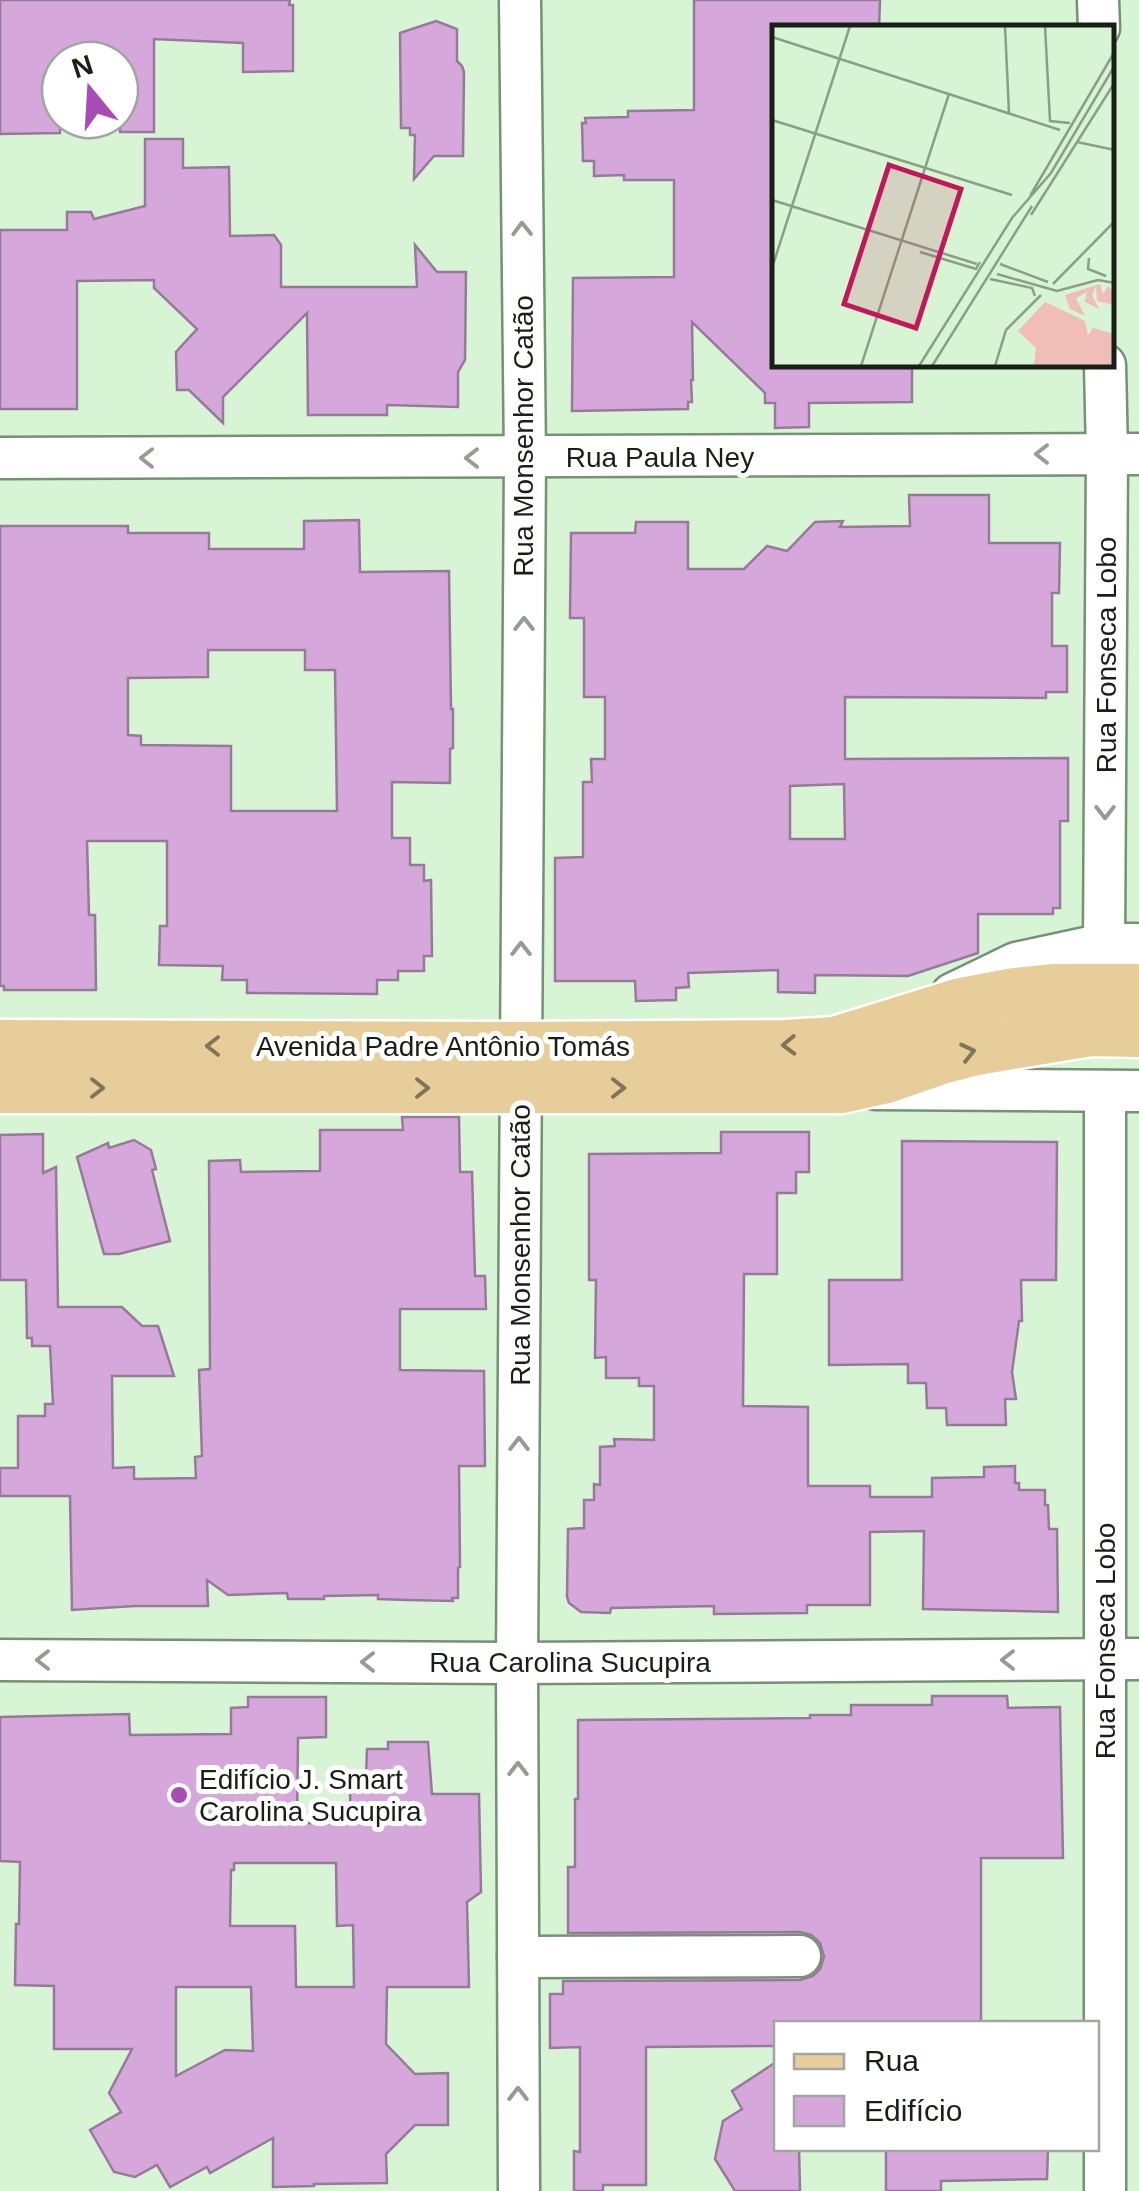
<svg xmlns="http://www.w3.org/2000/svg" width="1139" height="2191" font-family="Helvetica,sans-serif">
  <rect width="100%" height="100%" fill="#d7f4d4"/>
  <g fill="#d6a7db" stroke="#957b98" stroke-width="2.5" fill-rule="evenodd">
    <polygon points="0,0 290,0 289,5 293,5 293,71 243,72 243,43 154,39 154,132 120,132 120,60 60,60 60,133 0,134"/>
    <polygon points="694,0 880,0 879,28 774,28 774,365 912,365 912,402 809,403 809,427 775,428 775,403 765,403 765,393 692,322 693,380 691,380 692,402 688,402 688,409 572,411 573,278 674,277 674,180 624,180 624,175 594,176 594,161 583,161 582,123 586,123 585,118 628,117 628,111 694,110"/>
    <polygon points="436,21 457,29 457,61 462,66 464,72 463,156 434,156 414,179 415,135 410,135 410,128 401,128 400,33"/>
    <polygon points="145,139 183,139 183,168 229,167 230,236 274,235 281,245 281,287 417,287 415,245 437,272 466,272 465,360 458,372 458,407 387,405 387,415 308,415 307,313 223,397 223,423 189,390 177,390 176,352 197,329 154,288 154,280 77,281 77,409 0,409 0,230 67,230 67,212 91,212 94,219 145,206"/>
    <path d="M909 495H989V543H1060L1059 593H1052V646H1067V692H1046V698L845 697V759L1068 758V821H1060V908H1053V914H978V953L908 976 815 975V993L778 992V970L688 973 689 987 676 988V1000L636 1001 635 981H555V858L583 857V782H592L591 759H605V697H584V618H570L571 533H635L636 522H688V569H744L767 546 787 551 815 522 843 521 840 527 910 526ZM844 784 845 839H790V786Z"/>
    <path d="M359 520 360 572 449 571 451 709H453V748L450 749V783L392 782V838H410V865H424V881L431 880 432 956H424V971H398V980H377V994L247 993V980H222L223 966 159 965 160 926H167V841H87L89 915H95L96 990H4V986H0V526H128V533H209V549H304V521ZM208 650H305V670H335L337 811H231V746L141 745V736L128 735V678L208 677Z"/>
    <polygon points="402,1117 459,1117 460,1172 472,1172 475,1276 485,1276 486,1309 400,1309 400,1370 484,1371 485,1466 459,1466 460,1567 458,1568 458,1598 452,1598 453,1601 408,1600 378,1599 378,1595 324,1596 324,1599 288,1599 287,1593 228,1595 207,1580 208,1606 135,1606 72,1610 70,1496 0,1496 0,1468 18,1468 18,1416 45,1416 45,1404 53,1404 50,1346 32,1346 32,1338 27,1338 26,1280 0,1280 0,1135 43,1134 43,1173 56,1167 58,1307 122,1307 142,1326 158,1326 174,1376 112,1376 113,1468 134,1467 134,1479 196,1478 195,1457 202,1456 199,1370 210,1369 209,1161 240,1160 241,1172 320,1171 320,1130 403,1130"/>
    <polygon points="721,1132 809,1132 809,1172 796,1172 796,1193 777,1193 777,1274 744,1274 743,1406 808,1407 808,1486 870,1486 870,1497 932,1497 932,1478 984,1477 984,1467 1015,1466 1015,1483 1019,1483 1019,1490 1045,1490 1045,1505 1048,1505 1049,1529 1057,1529 1058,1612 923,1609 924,1531 870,1532 870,1605 807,1605 807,1613 714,1614 714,1606 611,1608 610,1613 581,1612 569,1603 567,1597 568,1529 584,1528 584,1500 594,1500 594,1484 600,1485 600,1447 615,1446 614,1439 654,1440 654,1386 639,1386 639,1378 606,1378 606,1357 595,1358 596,1280 589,1280 589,1154 721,1153"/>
    <polygon points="134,1140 151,1150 156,1169 152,1170 170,1241 119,1254 104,1254 77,1157 108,1143 109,1148"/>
    <polygon points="902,1141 1057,1142 1056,1280 1021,1280 1022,1321 1019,1321 1012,1372 1016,1399 1005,1399 1006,1425 947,1425 946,1408 927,1408 926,1383 908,1383 908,1364 829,1365 829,1280 902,1280"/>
    <polygon points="932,1696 1007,1696 1008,1708 1060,1707 1063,1858 981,1858 981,2024 776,2024 776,2046 646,2047 646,2185 603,2185 603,2191 574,2191 574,2151 580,2152 580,2047 550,2048 550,1994 563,1994 563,1981 800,1980 813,1976 820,1969 824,1957 820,1943 811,1935 800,1932 568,1933 568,1867 575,1867 575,1799 578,1799 578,1720 810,1718 810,1715 851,1715 851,1705 932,1705"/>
    <path d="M248 1697H326V1737L298 1738 297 1823H351L350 1793 366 1777 367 1749H388V1742H428L432 1794H479L481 1892 467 1902 469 1987H387L386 2044 415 2074 448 2073V2125H415L386 2154 387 2183 314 2184V2186L273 2187V2138L210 2173 207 2167 170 2187 157 2165 135 2177 114 2172 90 2130 121 2112 109 2093 132 2049H54V1986L15 1985 16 1924H19L20 1862 0 1861V1717L129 1714 130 1735 231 1734V1708L248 1707ZM234 1863H336L337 1926 353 1925 354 1987H296L295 1926H230L231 1870H234ZM176 1987H251L253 2051 225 2050 176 2076Z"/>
    <polygon points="776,2062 776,2148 799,2148 800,2191 735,2191 715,2159 723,2121 742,2109 732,2091"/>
    <polygon points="886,2148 1048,2148 1047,2179 941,2181 941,2191 886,2191"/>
  </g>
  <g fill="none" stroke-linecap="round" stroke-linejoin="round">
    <defs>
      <g id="minor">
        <polyline points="1098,0 1099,28"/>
        <polyline points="0,458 1139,454"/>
        <polyline points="1104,944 1107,454 1105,365"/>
        <polyline points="952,994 1016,963 1104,944 1139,944"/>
        <polyline points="875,1089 1139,1091"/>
        <polyline points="1105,1091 1105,2191"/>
        <polyline points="0,1660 517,1663 1139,1659"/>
        <polyline points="518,1957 800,1956"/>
        <polyline points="519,2191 517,1663 525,458 520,0"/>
      </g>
      <g id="major">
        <polyline points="0,1045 521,1047 786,1045 835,1042 961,1003 1014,993 1053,989 1139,989"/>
        <polyline points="0,1088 841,1088 886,1078 941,1059 976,1050 1090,1031 1139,1032"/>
      </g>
    </defs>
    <use href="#minor" stroke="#769174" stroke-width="45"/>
    <use href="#major" stroke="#fff" stroke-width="55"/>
    <use href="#minor" stroke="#fff" stroke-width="40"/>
    <use href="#major" stroke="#e6cd99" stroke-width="50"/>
  </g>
  <defs><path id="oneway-chevron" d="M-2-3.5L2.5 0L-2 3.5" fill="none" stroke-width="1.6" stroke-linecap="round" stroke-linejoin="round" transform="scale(2.5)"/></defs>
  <g stroke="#969b96">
    <use href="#oneway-chevron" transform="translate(522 229) rotate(-91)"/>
    <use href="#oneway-chevron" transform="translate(1042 454) rotate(180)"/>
    <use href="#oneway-chevron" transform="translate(147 458) rotate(180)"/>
    <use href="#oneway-chevron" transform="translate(472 458) rotate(180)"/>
    <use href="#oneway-chevron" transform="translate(524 624) rotate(-90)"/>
    <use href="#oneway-chevron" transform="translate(1105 812) rotate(90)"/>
    <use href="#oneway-chevron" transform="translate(521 949) rotate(-90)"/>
    <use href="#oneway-chevron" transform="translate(519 1444) rotate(-90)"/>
    <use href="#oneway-chevron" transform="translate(43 1660) rotate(-180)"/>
    <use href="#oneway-chevron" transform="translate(1008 1660) rotate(180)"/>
    <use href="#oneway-chevron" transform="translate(368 1662) rotate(-180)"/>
    <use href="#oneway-chevron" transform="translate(518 1769) rotate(-90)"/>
    <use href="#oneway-chevron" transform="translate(518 2094) rotate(-90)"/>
  </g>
  <g stroke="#7e7657">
    <use href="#oneway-chevron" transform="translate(789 1045) rotate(178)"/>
    <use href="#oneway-chevron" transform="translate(213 1046) rotate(-180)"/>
    <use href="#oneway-chevron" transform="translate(968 1052) rotate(-13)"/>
    <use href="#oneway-chevron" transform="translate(97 1088)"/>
    <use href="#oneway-chevron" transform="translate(422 1088)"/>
    <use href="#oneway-chevron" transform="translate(618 1088)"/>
  </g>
  <circle fill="#a94bb4" stroke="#fff" stroke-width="4" cx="179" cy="1795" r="10"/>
  <g text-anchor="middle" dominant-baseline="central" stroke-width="10" stroke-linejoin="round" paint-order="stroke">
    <g font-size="28" fill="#162015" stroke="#fff">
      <text transform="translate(523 436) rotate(-90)">Rua Monsenhor Catão</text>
      <text x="660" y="457">Rua Paula Ney</text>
      <text transform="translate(1106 655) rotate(-90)">Rua Fonseca Lobo</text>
      <text x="443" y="1046">Avenida Padre Antônio Tomás</text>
      <text transform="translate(520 1245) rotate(-90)">Rua Monsenhor Catão</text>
      <text transform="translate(1105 1641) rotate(-90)">Rua Fonseca Lobo</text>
      <text x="570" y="1662">Rua Carolina Sucupira</text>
    </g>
    <g font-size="28" fill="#162015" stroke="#fff" text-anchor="start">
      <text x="199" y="1779">Edifício J. Smart<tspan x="199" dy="32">Carolina Sucupira</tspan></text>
    </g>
  </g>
  <g transform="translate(772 25)">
    <rect width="342" height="342" fill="#d7f4d4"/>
    <path d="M328 259 331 269 336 261 340 265 342 280 325 276 324 261 320 270 327 284 313 277 315 267 304 273 313 291 298 284 293 270ZM273 277 313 296 316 310 321 303 342 309V341H262L264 323 246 306Z" fill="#f0bdb9"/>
    <path fill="none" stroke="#8a9f88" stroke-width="2.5" d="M233 1 237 88M273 1 278 96 298 98M0 12 288 105M0 95 240 170M305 117 343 125M258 171 343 26M0 175 205 239M259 190 343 57M148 227 204 244 208 237M317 233 316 244 334 251M228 239 276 257M0 243 78 1M225 249 285 266 326 255 343 258M218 254 260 263 263 271M281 259 343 196M89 341 177 69M147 341 240 193 279 148 343 40M160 341 260 181M223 341 234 305 269 270"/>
    <path fill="#c2185b" fill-opacity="0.15" stroke="#c2185b" stroke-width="5" d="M117 140 189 164 144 303 72 279Z"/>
    <rect width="342" height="342" fill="none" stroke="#162015" stroke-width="5"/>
  </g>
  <rect x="774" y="2021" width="325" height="130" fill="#ffffff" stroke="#a2a6a1" stroke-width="2.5"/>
  <rect x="794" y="2054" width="50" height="15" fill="#e6cd99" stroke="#a2a6a1" stroke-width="2.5"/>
  <text x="864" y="2071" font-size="30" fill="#162015">Rua</text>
  <rect x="794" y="2096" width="50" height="30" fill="#d6a7db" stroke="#a2a6a1" stroke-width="2.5"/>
  <text x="864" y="2121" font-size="30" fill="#162015">Edifício</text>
  <g transform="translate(90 90) rotate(342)"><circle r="48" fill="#ffffff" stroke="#a2a6a1" stroke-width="2.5"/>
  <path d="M0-8L18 38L0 25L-18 38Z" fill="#a94bb4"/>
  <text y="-15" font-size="28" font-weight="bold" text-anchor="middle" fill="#162015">N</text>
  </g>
</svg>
